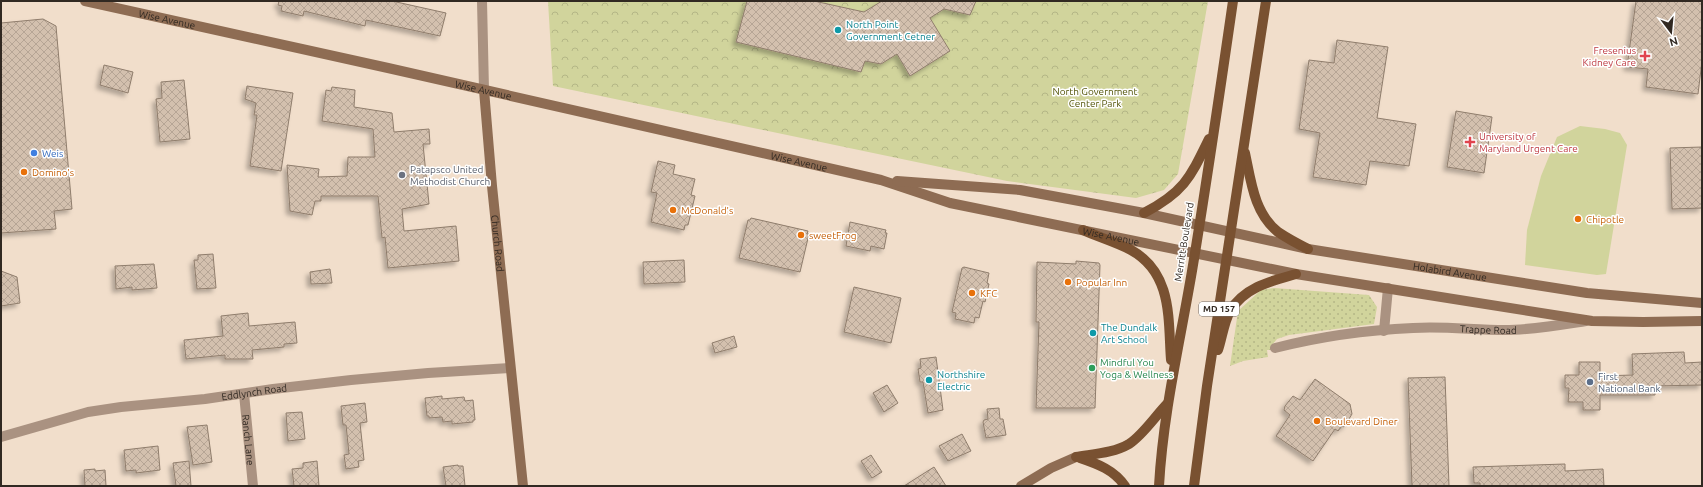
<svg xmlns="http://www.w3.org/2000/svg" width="1703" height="487" font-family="Ubuntu,sans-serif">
  <defs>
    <pattern id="park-crowns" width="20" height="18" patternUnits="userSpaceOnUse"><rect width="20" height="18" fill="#d1d49c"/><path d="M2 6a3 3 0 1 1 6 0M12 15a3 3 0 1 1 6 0" fill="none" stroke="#b4b686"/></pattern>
    <pattern id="garden-dots" width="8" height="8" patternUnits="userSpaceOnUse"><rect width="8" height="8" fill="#d1d49c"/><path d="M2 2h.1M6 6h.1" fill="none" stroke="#b4b686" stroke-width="1.8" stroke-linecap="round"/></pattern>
    <pattern id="building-cross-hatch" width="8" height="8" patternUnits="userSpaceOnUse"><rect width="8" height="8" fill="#d3c0ae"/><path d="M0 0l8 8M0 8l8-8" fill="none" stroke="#b6a595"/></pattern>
    <filter id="shadow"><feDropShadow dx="-3.5" dy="3.5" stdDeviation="2" flood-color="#0004"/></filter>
  </defs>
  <rect width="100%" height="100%" fill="#f1decb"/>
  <polygon fill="#d1d49c" points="1580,126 1605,129 1620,133 1627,145 1606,274 1597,275 1525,265 1527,230 1541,176 1557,137"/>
  <polygon fill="url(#park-crowns)" points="548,1 1208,1 1178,174 1164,190 1136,198 1007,181 553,86"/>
  <polygon fill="url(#garden-dots)" points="1274,288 1369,295 1377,307 1374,324 1289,335 1277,339 1272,345 1272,350 1267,350 1268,357 1243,361 1230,366 1238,311 1261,290"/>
  <g fill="url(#building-cross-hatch)" stroke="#8f7d6c" filter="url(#shadow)">
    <polygon points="279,1 392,1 446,13 440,36 366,20 365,26 304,11 303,16 281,11 282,6 278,5"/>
    <polygon points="747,1 814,1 864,12 882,1 976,1 970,15 944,9 930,18 950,51 910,76 897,54 881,64 865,61 861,72 736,42"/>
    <polygon points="1636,1 1702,1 1702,61 1698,94 1646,87 1648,69 1627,67"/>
    <polygon points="43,19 56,26 72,209 54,211 56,229 1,233 1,23"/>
    <polygon points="1337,40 1388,47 1377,118 1416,124 1409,166 1370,161 1366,185 1313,177 1320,133 1299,129 1309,60 1334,63"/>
    <polygon points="104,65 133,72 128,93 100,85"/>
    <polygon points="184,80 190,139 160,142 156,99 162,98 161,82"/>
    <polygon points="247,86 293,93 281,171 250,166 257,115 254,115 256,103 245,99"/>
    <polygon points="332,87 355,90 354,107 392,113 394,132 429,129 430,144 423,144 429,204 402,209 404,231 456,226 459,261 388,268 385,237 382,238 378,196 321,196 321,201 315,201 312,215 290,211 287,165 319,169 318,177 347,176 348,157 375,157 373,129 322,121 326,90 331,91"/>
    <polygon points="1456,111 1492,117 1484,173 1447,167"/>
    <polygon points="1702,147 1702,208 1672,209 1670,148"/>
    <polygon points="658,161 675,165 673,174 695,179 691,195 695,196 688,225 685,225 684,230 651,222 657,193 651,192"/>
    <polygon points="751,218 808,231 807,234 809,234 800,272 739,258 748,220 750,220"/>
    <polygon points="850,222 886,230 885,233 887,233 884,249 871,246 870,251 846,246"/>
    <polygon points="213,254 216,288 197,289 194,260 198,260 198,255"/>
    <polygon points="684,260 685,282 644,284 643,262"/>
    <polygon points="1076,261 1099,263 1100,265 1095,408 1036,408 1039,322 1036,322 1037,262 1076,264"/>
    <polygon points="154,264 157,288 132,290 132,287 116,289 115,266"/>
    <polygon points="964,267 989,273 987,283 989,284 985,302 983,301 979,318 975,317 974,323 955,319 956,313 952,312 962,268"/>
    <polygon points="330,269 332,283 311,284 310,272"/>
    <polygon points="1,271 17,277 20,303 1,306"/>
    <polygon points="854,287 901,298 891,343 844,332"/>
    <polygon points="248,313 249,326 295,322 297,343 284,344 284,347 252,350 253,359 225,359 225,355 186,359 184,340 223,336 221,316"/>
    <polygon points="734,336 737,347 715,353 712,343"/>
    <polygon points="1684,352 1685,363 1702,362 1702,385 1655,386 1655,395 1600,395 1600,410 1583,410 1583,402 1568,402 1569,388 1565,388 1565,375 1579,375 1579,362 1600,362 1600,376 1633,375 1632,354"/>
    <polygon points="936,357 943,410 928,413 923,382 920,382 918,369 921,368 920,359"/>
    <polygon points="1445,377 1449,486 1412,486 1408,378"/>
    <polygon points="1315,379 1350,404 1352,414 1344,427 1342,426 1338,431 1335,429 1313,461 1276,436 1290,415 1284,410 1285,406 1293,396 1300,400"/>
    <polygon points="887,385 898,403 884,412 873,393"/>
    <polygon points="442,396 442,399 464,397 465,401 473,400 475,420 473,420 473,422 452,424 452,421 443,422 442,417 429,418 429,416 427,416 425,398"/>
    <polygon points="365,403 367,422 360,423 364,460 358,461 359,467 346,469 344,455 349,454 346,425 343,425 341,406"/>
    <polygon points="999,408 1000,419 1003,419 1006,435 986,438 983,422 984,420 988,419 987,409"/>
    <polygon points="302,412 305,439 288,441 286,413"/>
    <polygon points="207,425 212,462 193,465 187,427"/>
    <polygon points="962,434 971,451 948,461 939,446"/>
    <polygon points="158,446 160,470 136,473 136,470 126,471 124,450"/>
    <polygon points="871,455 882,472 872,478 861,461"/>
    <polygon points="189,461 191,486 176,486 173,463"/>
    <polygon points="317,461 319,486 294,486 292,469 303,468 303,463"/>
    <polygon points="1565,464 1565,471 1603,469 1604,486 1480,486 1480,483 1474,483 1473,467"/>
    <polygon points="458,465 458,466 463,466 465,486 446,486 443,467"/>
    <polygon points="934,467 946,486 904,486"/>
    <polygon points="95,469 95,471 105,470 106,486 85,486 84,470"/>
  </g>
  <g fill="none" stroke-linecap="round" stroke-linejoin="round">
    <g stroke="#aa9281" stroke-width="10">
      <polyline points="482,1 484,90"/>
      <polyline points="1384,331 1388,288"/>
      <path id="s1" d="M1275 348C1318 337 1368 330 1413 328 1444 326 1474 330 1505 330 1532 330 1560 325 1586 321"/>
      <path id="s2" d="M244 394 253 486"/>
      <path id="s3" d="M1 437 88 412 121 407 205 399 273 389 351 380 428 373 510 368"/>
    </g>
    <g stroke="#8e6c53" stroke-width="10">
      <path id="s4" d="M85 1 388 68 881 180 950 203 1296 274 1592 321 1643 322 1702 321"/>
      <path id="s5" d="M484 90 492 186 523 486"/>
      <path id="s6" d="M897 181 1020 190 1144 213 1308 249 1587 293 1702 303"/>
      <polyline points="1021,486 1051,468 1076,457"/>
    </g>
    <g stroke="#795131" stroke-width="10">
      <path d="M1245 153C1251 181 1254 213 1278 232 1287 238 1298 244 1308 249"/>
      <path d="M1144 213C1184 192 1190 178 1209 139"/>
      <path d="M1083 230C1098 237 1116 242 1131 250 1173 273 1168 320 1171 360"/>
      <path d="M1218 350C1222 338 1224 322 1230 311 1245 287 1271 281 1296 274"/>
      <path d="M1076 457C1093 454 1114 453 1129 444 1143 435 1156 415 1168 403"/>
      <path d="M1080 458C1098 464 1114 470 1125 486"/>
      <path d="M1159 486C1163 413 1180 342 1192 271 1207 181 1220 91 1233 1"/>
      <polyline points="1194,486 1207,386 1266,1"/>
    </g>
  </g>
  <g fill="#0f9aa8" stroke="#fff" stroke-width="1.5">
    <circle cx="838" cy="30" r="4"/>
    <circle cx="1093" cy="333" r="4"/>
    <circle cx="929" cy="380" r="4"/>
  </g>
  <g fill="#e0444e" stroke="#fff" stroke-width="1.5">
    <path d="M1643 50h4v4h4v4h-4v4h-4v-4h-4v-4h4z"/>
    <path d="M1468 136h4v4h4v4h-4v4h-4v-4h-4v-4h4z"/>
  </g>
  <circle fill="#3f7fe0" stroke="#fff" stroke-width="1.5" cx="34" cy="153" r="4"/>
  <g fill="#e8710a" stroke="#fff" stroke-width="1.5">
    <circle cx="24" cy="172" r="4"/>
    <circle cx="673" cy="210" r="4"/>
    <circle cx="1578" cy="219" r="4"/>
    <circle cx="801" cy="235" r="4"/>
    <circle cx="1068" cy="282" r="4"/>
    <circle cx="972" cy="293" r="4"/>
    <circle cx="1317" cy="421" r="4"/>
  </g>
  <circle fill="#6b7280" stroke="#fff" stroke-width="1.5" cx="402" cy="175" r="4"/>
  <circle fill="#2e9e5b" stroke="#fff" stroke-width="1.5" cx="1092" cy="368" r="4"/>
  <circle fill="#5c6f8a" stroke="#fff" stroke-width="1.5" cx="1590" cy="382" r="4"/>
  <g text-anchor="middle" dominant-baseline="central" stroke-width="3" stroke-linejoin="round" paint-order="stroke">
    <rect fill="#fff" stroke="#6f6964" stroke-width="1" x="1199" y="302" width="40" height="14" rx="3"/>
    <g font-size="9" font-weight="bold" fill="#312922">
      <text x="1219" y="309">MD 157</text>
    </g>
    <g font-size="10" fill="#312922" stroke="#fff">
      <text stroke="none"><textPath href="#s4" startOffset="84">Wise Avenue</textPath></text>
      <text stroke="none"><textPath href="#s4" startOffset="408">Wise Avenue</textPath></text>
      <text stroke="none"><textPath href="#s4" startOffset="732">Wise Avenue</textPath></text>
      <text stroke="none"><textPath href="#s4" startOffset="1053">Wise Avenue</textPath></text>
      <text transform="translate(1184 242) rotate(-81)">Merritt Boulevard</text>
      <text stroke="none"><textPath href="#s5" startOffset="154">Church Road</textPath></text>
      <text stroke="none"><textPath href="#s6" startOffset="561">Holabird Avenue</textPath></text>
      <text stroke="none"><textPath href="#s1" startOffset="215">Trappe Road</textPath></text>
      <text stroke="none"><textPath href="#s3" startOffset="258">Eddlynch Road</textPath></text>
      <text stroke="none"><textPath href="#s2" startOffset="46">Ranch Lane</textPath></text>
    </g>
    <g font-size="10" fill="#0d838f" stroke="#fff" text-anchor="start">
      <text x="846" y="24">North Point<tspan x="846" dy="12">Government Cetner</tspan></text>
      <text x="1101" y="327">The Dundalk<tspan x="1101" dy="12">Art School</tspan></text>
      <text x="937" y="374">Northshire<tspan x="937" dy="12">Electric</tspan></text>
    </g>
    <g font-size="10" fill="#be3a42" stroke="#fff" text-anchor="end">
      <text x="1636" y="50">Fresenius<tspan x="1636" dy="12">Kidney Care</tspan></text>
      <text x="1479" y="136" text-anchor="start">University of<tspan x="1479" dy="12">Maryland Urgent Care</tspan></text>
    </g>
    <g font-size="10" fill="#535407" stroke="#fff">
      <text x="1095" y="91">North Government<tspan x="1095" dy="12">Center Park</tspan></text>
    </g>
    <g font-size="10" fill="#366cbe" stroke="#fff" text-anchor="start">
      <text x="42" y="153">Weis</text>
    </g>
    <g font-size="10" fill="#5b616d" stroke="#fff" text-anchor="start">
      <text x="410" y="169">Patapsco United<tspan x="410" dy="12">Methodist Church</tspan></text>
    </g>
    <g font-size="10" fill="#c56008" stroke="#fff" text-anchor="start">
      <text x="32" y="172">Domino's</text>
      <text x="681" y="210">McDonald's</text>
      <text x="1586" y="219">Chipotle</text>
      <text x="809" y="235">sweetFrog</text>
      <text x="1076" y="282">Popular Inn</text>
      <text x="980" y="293">KFC</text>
      <text x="1325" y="421">Boulevard Diner</text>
    </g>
    <g font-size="10" fill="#27864d" stroke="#fff" text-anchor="start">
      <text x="1100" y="362">Mindful You<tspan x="1100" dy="12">Yoga &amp; Wellness</tspan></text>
    </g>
    <g font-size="10" fill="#4e5e75" stroke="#fff" text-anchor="start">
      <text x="1598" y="376">First<tspan x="1598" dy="12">National Bank</tspan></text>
    </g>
  </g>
  <rect width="1703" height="487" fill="none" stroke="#312922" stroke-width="4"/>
  <g transform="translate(1671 32) rotate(164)" stroke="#ffffff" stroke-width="3" paint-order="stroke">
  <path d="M0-3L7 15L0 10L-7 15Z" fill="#312922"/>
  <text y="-6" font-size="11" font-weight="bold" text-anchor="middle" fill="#312922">N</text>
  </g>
</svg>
